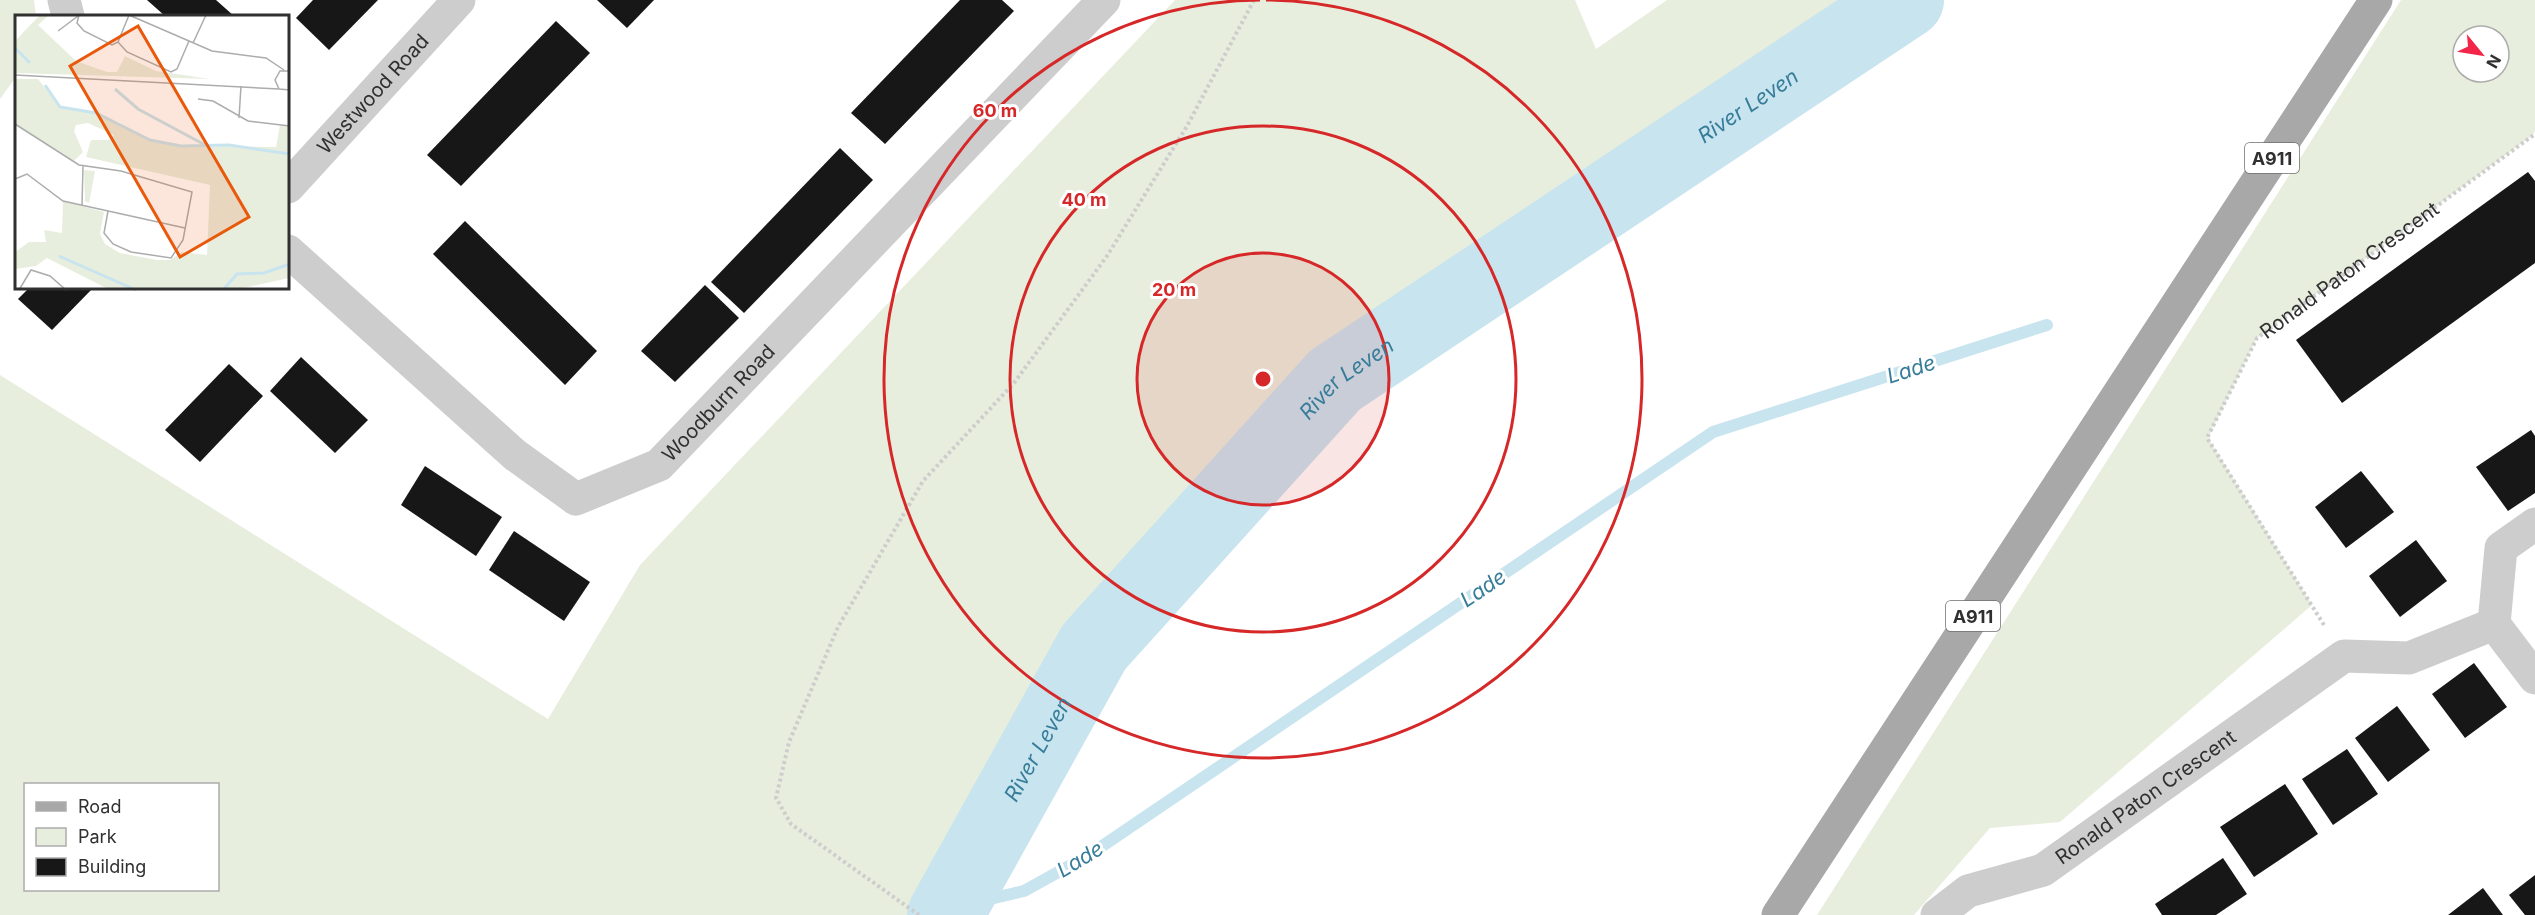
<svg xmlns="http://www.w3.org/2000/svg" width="2535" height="915" font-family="Inter,sans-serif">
  <rect width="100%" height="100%" fill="#fff"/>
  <g fill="#e8eedd" fill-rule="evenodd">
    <polygon points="0,0 34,0 36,16 16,16 16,77 0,99"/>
    <path d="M1175 0H1575L1596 49 1667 0H1906L1335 380 1094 647 945 915H0V375L548 719 640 565ZM26 784H218V890H26Z"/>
    <path d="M2401 0H2535V130L2533 135 2257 338 2208 438 2312 605 2060 822 1990 828 1914 915H1817ZM2463 36H2499V72H2463Z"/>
  </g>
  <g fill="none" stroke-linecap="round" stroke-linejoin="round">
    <polyline stroke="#c8e4ef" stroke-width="12" points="948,909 1024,891 1089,855 1713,432 2047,325"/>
    <path stroke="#c8e4ef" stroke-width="76" id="s1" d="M945 915 1094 647 1335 380 1906 0"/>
  </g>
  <g fill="#171717">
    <polygon points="147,0 216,0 234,16 165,16"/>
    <polygon points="313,0 378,0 329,50 296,18"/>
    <polygon points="597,0 654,0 627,28"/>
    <polygon points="960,0 1002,0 1014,11 885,144 851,113"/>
    <polygon points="556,21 590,53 461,186 427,155"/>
    <polygon points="840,148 873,180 744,313 711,282"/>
    <polygon points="2528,172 2535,181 2535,263 2342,403 2296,340"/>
    <polygon points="465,221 597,351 565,385 433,254"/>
    <polygon points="705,285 739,318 675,382 641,351"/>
    <polygon points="29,288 93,288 52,330 18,299"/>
    <polygon points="301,357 368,420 335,453 270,391"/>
    <polygon points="229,364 263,396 200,462 165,430"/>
    <polygon points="2531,430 2535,436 2535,493 2508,511 2476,467"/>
    <polygon points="425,466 502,517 476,556 401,505"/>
    <polygon points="2361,471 2394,512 2346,548 2315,507"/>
    <polygon points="514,531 590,582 564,621 489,570"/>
    <polygon points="2416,540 2447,581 2400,617 2369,576"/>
    <polygon points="2474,663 2507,707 2465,738 2432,694"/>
    <polygon points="2397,706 2430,750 2388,782 2355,738"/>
    <polygon points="2347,749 2378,794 2333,825 2302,779"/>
    <polygon points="2285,784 2318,834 2254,877 2220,827"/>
    <polygon points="2223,858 2247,894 2216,915 2162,915 2155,904"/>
    <polygon points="2535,875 2535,915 2525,915 2509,895"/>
    <polygon points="2483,888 2503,915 2448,915"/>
  </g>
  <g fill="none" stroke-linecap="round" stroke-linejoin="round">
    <g stroke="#cdcdcd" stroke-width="4" stroke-dasharray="3 3" stroke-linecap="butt">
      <path id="s2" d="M2324 625 2207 438 2257 338 2535 134"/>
      <polyline points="919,915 791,824 776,798 789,742 838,627 923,481 1014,383 1107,256 1187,126 1254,0"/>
    </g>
    <g stroke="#cdcdcd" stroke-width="33">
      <polyline points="64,0 68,16"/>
      <path id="s3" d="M288 187 459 0"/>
      <path id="s4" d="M288 251 515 455 576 499 659 465 1104 0"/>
      <polyline points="2494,624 2501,548 2535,524"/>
      <polyline points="2494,624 2535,678"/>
      <path id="s5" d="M1937 915 1968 891 2043 870 2344 656 2409 658 2494 624"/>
    </g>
    <polyline stroke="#a8a8a8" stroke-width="33" points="1778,915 2376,0"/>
  </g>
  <circle cx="1263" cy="379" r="126" fill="#d62828" fill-opacity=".12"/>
  <g fill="none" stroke="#d62828" stroke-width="3">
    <circle cx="1263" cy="379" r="126"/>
    <circle cx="1263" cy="379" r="253"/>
    <path d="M1266 0A379 379 0 1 1 1260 0"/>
  </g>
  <g text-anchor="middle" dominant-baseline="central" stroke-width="6" stroke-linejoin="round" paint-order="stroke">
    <g fill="#fff" stroke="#6e6e6e" stroke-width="1.5">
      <rect x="2245" y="143" width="54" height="30" rx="4.5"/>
      <rect x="1946" y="601" width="54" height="30" rx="4.5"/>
    </g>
    <g font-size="18" font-weight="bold" fill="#303030">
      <text x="2272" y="158">A911</text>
      <text x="1973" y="616">A911</text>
    </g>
    <g font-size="20" fill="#303030" stroke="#fff">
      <text stroke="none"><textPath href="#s3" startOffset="126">Westwood Road</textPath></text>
      <text stroke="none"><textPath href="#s2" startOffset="447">Ronald Paton Crescent</textPath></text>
      <text stroke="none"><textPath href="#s4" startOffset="556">Woodburn Road</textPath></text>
      <text stroke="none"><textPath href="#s5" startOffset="243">Ronald Paton Crescent</textPath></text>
    </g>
    <g font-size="21" font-style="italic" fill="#377d9a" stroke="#fff">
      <text stroke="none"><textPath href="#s1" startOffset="1162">River Leven</textPath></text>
      <text transform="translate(1911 369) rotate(-18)">Lade</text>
      <text stroke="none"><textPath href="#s1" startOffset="676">River Leven</textPath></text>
      <text transform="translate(1483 588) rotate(-34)">Lade</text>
      <text stroke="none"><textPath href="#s1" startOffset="190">River Leven</textPath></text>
      <text transform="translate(1080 859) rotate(-31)">Lade</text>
    </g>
  </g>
  <g transform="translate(15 15)">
    <rect width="274" height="274" fill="#fff"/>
    <path d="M25 0H34L23 10 61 46 92 57H102L110 41 141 56 195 64 0 58V26ZM0 64H23L45 92 81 98 135 125 166 131 261 132 265 110 274 111V263L224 274H93L32 243 21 251 0 254V237L14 227H31L29 215 47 218 48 186 89 197 85 219 90 229 105 238 142 245H155L167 237 192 240 195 170 71 142 76 125H94L99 120 73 108 61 110 59 116 68 137 59 146 0 109ZM69 155 80 156 74 188 70 186Z" fill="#e8eedd"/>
    <path fill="none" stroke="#c8e4ef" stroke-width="3" d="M0 33 15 48M30 70 45 92 81 98 135 125 166 131 214 130 275 139M100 74 123 94 192 131M44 241 121 275M208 275 222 259 249 258 275 249"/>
    <path fill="none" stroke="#acacac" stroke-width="1.5" d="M64 0 62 8 69 16 97 30 103 27M114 0 197 36 251 43 269 55M43 16 63 1M103 27 112 37 156 57 162 54 174 26M103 27 114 0M178 28 191 0M275 56H265L260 65 264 74 275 75M0 60 264 74M183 84 198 86 233 106 275 111M224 103 226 71M0 109 64 150 106 156 177 177 168 225 156 243 116 237 98 229 89 218 93 196M0 164 12 159 48 186 170 213M67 190 68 151M4 275 16 255 35 261 51 275"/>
    <path fill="#e8590c" fill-opacity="0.15" stroke="#e8590c" stroke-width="3" d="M123 11 234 202 165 242 55 51Z"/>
    <rect width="274" height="274" fill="none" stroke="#303030" stroke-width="3"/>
  </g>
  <circle cx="1263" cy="379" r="9" fill="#d62828" stroke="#fff" stroke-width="3"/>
  <g font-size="18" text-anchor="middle" font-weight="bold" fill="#d62828" stroke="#fff" stroke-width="6" stroke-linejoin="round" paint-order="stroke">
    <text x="995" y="117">60 m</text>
    <text x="1084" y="206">40 m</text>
    <text x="1174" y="296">20 m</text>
  </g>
  <rect x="24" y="783" width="195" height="108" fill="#ffffff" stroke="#acacac" stroke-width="1.5"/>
  <rect x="36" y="802" width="30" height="9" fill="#a8a8a8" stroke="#acacac" stroke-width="1.5"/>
  <text x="78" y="813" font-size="18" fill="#303030">Road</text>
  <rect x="36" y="828" width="30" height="18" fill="#e8eedd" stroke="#acacac" stroke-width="1.5"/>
  <text x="78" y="843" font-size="18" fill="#303030">Park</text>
  <rect x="36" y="858" width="30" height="18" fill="#171717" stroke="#acacac" stroke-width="1.5"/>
  <text x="78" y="873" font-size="18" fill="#303030">Building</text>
  <g transform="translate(2481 54) rotate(120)"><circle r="28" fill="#ffffff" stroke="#acacac" stroke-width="1.5"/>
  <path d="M0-4.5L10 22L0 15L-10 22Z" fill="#f32649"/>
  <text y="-9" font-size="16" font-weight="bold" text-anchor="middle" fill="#303030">N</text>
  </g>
</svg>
